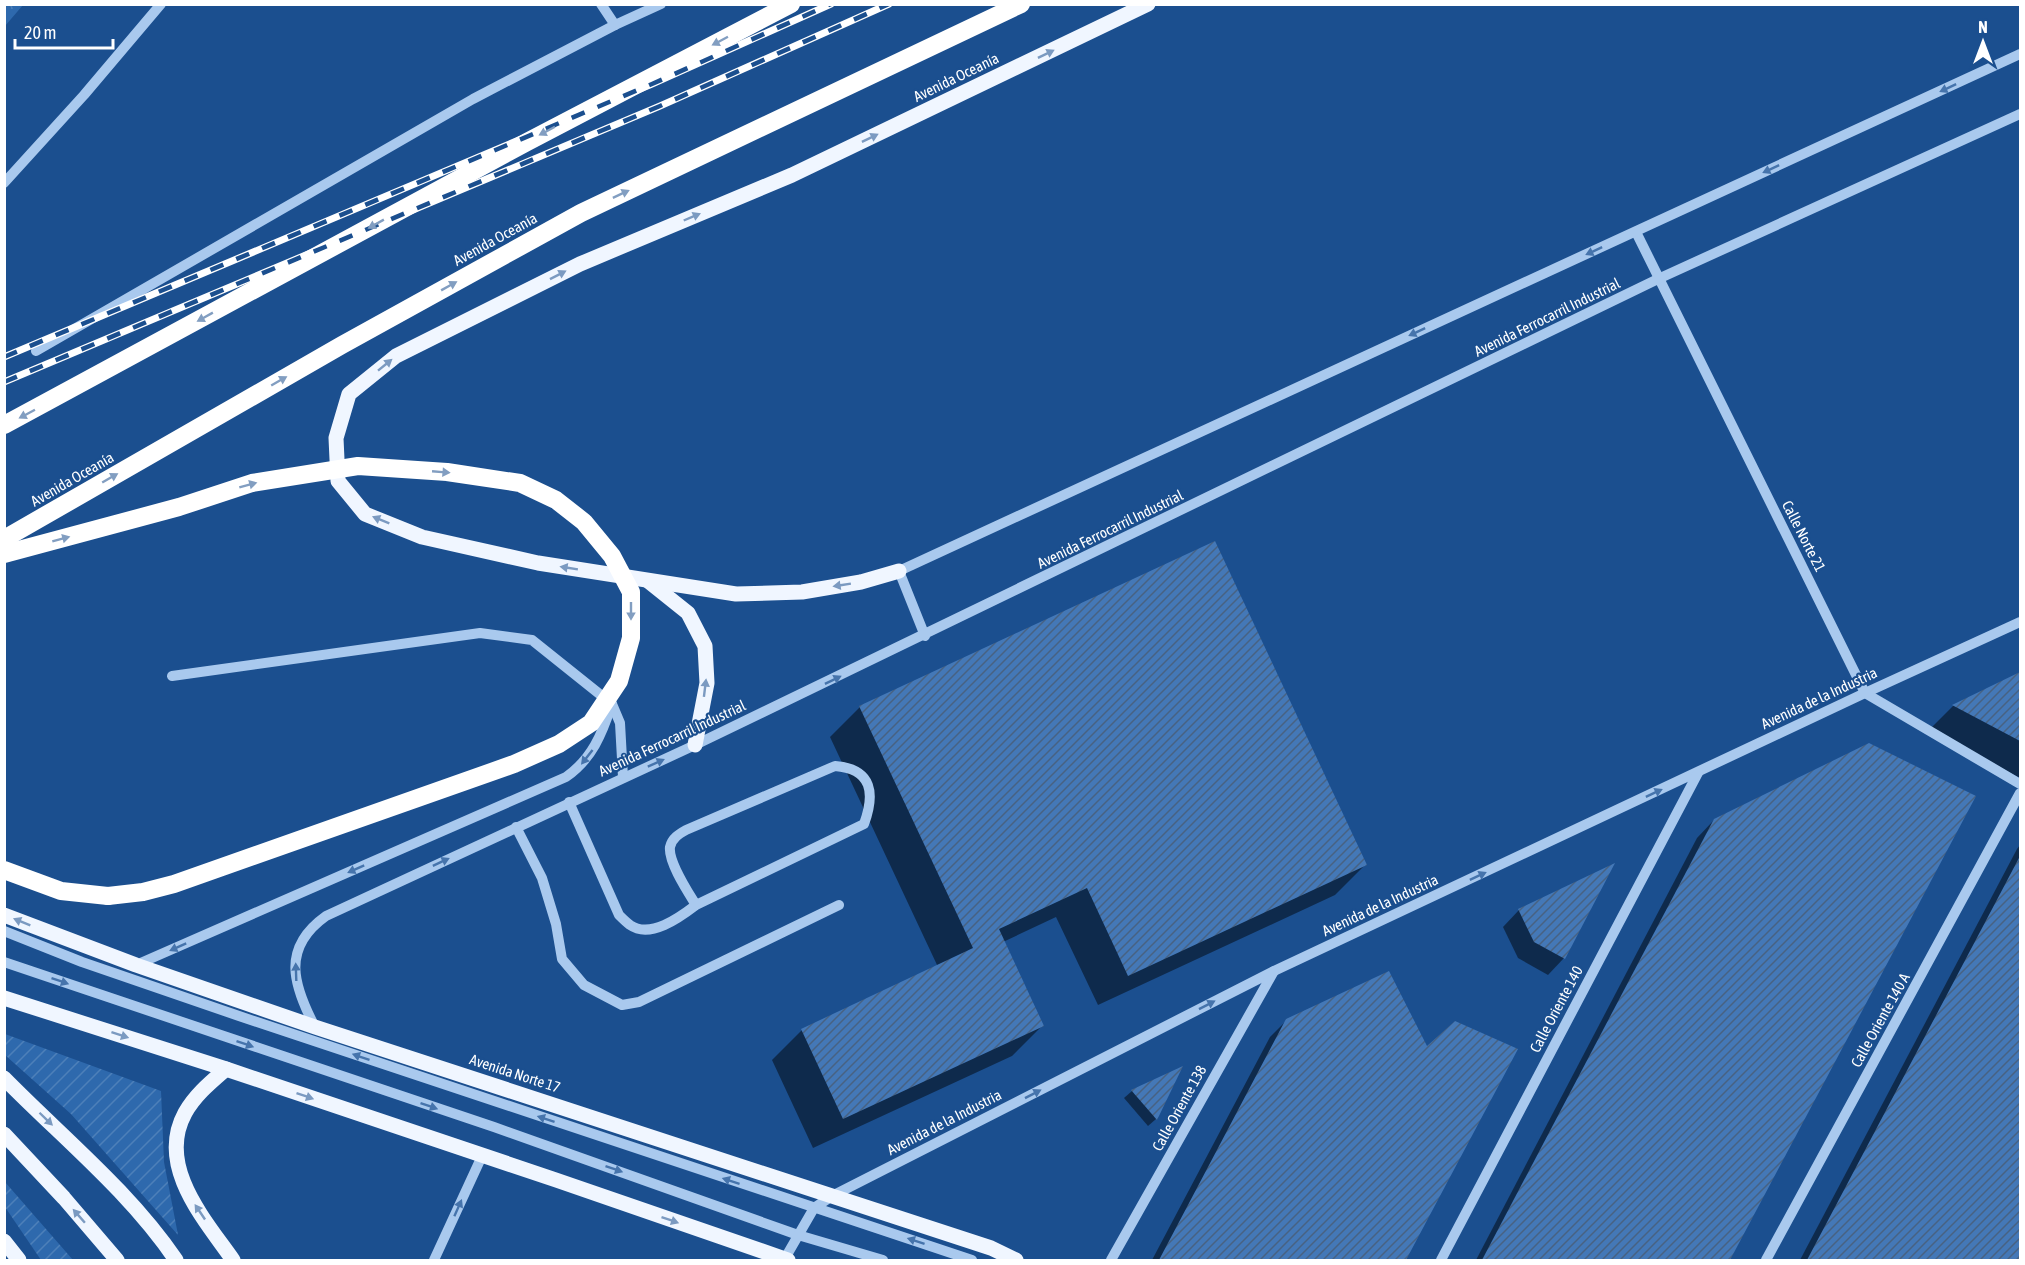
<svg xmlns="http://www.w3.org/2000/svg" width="2025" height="1265" font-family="'Asap Condensed',sans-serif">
  <defs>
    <pattern id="park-crowns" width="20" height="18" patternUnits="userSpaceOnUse" patternTransform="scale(1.5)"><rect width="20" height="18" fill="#2e69ad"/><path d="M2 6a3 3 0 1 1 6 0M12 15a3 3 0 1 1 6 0" fill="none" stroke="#4d80b9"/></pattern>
    <pattern id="garden-furrows" width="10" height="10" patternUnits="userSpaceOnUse" patternTransform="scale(1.5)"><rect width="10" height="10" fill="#2e69ad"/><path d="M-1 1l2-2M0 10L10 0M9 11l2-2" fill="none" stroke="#4d80b9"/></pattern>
    <pattern id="building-hatch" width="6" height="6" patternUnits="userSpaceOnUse" patternTransform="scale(1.5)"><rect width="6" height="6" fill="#4478b7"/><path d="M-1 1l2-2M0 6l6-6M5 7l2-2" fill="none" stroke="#486282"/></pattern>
  </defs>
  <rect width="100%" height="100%" fill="#1b4f8f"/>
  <polygon fill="url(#park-crowns)" points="5,4 23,5 5,26 4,5"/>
  <g fill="url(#garden-furrows)">
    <polygon points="5,1034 161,1091 164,1162 178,1235 71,1114 5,1055"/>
    <polygon points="5,1182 73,1260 41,1260 5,1207"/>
  </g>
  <g fill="#0007">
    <polygon points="2020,674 2020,778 1929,730 1953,706"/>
    <polygon points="860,707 1365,865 1335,895 1098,1005 1056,917 1003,942 1042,1026 1012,1056 813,1148 772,1060 802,1030 938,967 830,737"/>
    <polygon points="1974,797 1728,1260 1476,1260 1697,838 1714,820"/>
    <polygon points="2020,845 2020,1260 1800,1260 2017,849"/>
    <polygon points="1612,867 1564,958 1548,975 1518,958 1503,927 1519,910"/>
    <polygon points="1287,1020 1427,1048 1516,1049 1405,1260 1152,1260 1270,1037"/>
    <polygon points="1180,1069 1156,1119 1148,1126 1124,1098 1132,1091"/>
  </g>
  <g fill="url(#building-hatch)">
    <polygon points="1215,541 1367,865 1128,976 1087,888 999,929 1044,1026 843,1119 801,1029 973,948 859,706"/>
    <polygon points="2020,672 2020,741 1952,705"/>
    <polygon points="1869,743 1976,796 1730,1260 1482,1260 1714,819"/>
    <polygon points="2020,856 2020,1260 1807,1260 1844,1190"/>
    <polygon points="1615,863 1565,959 1534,942 1518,909"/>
    <polygon points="1389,971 1427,1046 1455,1021 1518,1049 1406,1260 1159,1260 1286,1019"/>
    <polygon points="1183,1066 1157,1120 1131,1090"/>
  </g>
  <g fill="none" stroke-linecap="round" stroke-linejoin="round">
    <g stroke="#a9c9ee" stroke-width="10">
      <polyline points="601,4 615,25"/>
      <polyline points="4,183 84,95 161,4"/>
      <polyline points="1636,232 1865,693 2020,784"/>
      <polyline points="36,351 473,99 615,25 661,4"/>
      <polyline points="925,636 899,571 2020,54"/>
      <polyline points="172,676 480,633 532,640 612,704 620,723 623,777"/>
      <path d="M569 802 619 915C622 918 626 922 630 925 650 939 679 918 696 905L864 824C875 794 873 769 835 766L686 830C679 834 672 838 670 847 668 862 688 892 696 905"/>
      <polyline points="516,827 542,878 556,924 562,959 584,985 622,1005 639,1002 839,905"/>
      <polyline points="4,931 82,962 239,1016 972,1260"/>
      <polyline points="4,962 494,1127 798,1235 883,1260"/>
      <path d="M136 965 566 777C592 759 602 734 612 704"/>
      <path d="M315 1027C293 985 281 948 326 916L695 745 1658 279 2020 114"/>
      <polyline points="434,1260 482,1156"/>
      <polyline points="784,1260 814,1208 832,1196 1274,971 1865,693 2020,622"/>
      <polyline points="1111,1260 1274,971"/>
      <polyline points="1441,1260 1698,773"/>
      <polyline points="1766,1260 2020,793"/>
    </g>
    <g stroke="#f0f6ff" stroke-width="15">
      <polyline points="899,571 861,582 802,592 736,594 538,563 422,537 365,514 338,481 336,438 349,394 396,356 580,264 792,175 1148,4"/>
      <polyline points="648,581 688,613 705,646 707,683 695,745"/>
      <polyline points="4,915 136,965 315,1027 991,1248 1016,1260"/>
      <polyline points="4,998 226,1069 556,1180 788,1260"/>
      <path d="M226 1069C211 1082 195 1095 185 1113 156 1166 205 1220 233 1260"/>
      <path d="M4 1078C63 1138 129 1191 176 1260"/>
      <polyline points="4,1134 64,1198 117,1260"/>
      <polyline points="4,1241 19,1260"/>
    </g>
    <g stroke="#fff" stroke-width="18">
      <polyline points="4,425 527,142 791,4"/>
      <polyline points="4,539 342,345 581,213 1021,4"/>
      <polyline points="4,870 61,891 108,896"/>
    </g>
    <defs>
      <g id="rail">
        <polyline points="4,357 652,84 831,4"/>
        <polyline points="4,382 660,106 889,4"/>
      </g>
    </defs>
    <use href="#rail" stroke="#fff" stroke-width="7"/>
    <use href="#rail" stroke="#1b4f8f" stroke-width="4.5" stroke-dasharray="14" stroke-linecap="butt"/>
    <polyline stroke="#fff" stroke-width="18" points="4,554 179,507 252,483 358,466 447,472 520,483 556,500 584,522 612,556 631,592 631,638 619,681 591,723 559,744 514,764 174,884 143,892 108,896"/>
  </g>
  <defs><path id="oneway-solid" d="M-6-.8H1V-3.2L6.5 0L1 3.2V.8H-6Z" transform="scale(1.5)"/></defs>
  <g fill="#829ec1">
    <use href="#oneway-solid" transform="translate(720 41) rotate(152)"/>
    <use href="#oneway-solid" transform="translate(547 131) rotate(152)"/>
    <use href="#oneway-solid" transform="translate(621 194) rotate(-25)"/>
    <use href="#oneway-solid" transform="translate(376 224) rotate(151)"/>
    <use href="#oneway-solid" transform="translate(449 286) rotate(-29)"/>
    <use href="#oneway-solid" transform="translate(205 317) rotate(151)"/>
    <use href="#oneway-solid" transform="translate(279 381) rotate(-30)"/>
    <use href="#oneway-solid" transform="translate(27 414) rotate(152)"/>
    <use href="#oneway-solid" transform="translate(441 472) rotate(5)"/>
    <use href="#oneway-solid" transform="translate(110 478) rotate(-30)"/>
    <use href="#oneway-solid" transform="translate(248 485) rotate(-15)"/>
    <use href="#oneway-solid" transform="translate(61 539) rotate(-15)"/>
    <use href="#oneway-solid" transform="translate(631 611) rotate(90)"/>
  </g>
  <g fill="#7b9ac1">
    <use href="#oneway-solid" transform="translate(1046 54) rotate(-26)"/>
    <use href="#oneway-solid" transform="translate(870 138) rotate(-26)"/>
    <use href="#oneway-solid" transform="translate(692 217) rotate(-23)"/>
    <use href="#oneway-solid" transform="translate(558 275) rotate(-27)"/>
    <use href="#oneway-solid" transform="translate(385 365) rotate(-39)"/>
    <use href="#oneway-solid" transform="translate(381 520) rotate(-158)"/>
    <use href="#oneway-solid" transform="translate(569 568) rotate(-171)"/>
    <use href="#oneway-solid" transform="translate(842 585) rotate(171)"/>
    <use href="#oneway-solid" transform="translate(705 688) rotate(-83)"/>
    <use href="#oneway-solid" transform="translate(22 922) rotate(-158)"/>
    <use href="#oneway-solid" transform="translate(120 1035) rotate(18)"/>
    <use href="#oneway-solid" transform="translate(305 1096) rotate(19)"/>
    <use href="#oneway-solid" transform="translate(46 1119) rotate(44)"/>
    <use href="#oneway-solid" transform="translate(200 1212) rotate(-124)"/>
    <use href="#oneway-solid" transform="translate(79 1216) rotate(-131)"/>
    <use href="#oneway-solid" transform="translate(670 1220) rotate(19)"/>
  </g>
  <g fill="#4674ac">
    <use href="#oneway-solid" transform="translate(1948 88) rotate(155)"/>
    <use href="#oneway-solid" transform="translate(1771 169) rotate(155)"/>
    <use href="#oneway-solid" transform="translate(1594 251) rotate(155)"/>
    <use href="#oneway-solid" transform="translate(1417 332) rotate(155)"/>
    <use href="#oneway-solid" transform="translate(833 680) rotate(-26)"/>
    <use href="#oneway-solid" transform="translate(587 757) rotate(128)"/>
    <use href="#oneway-solid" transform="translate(656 763) rotate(-24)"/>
    <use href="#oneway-solid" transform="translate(1654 793) rotate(-25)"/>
    <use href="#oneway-solid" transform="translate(441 862) rotate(-25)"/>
    <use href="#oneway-solid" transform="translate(356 869) rotate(156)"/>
    <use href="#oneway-solid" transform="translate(1478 876) rotate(-25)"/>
    <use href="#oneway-solid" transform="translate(178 947) rotate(156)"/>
    <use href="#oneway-solid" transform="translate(296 972) rotate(-92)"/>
    <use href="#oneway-solid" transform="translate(60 981) rotate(19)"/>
    <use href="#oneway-solid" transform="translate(1207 1005) rotate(-27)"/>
    <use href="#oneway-solid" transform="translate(245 1044) rotate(19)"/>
    <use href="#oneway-solid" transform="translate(361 1057) rotate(-161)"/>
    <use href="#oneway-solid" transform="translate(1033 1094) rotate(-27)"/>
    <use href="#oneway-solid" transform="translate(429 1106) rotate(19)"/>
    <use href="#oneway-solid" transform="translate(546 1119) rotate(-162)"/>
    <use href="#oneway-solid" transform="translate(614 1169) rotate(19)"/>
    <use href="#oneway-solid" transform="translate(731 1181) rotate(-162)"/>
    <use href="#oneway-solid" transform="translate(458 1208) rotate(-66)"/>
    <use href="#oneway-solid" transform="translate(916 1241) rotate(-162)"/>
  </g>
  <g text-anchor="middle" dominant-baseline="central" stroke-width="4.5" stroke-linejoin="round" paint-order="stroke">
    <g font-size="15" fill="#fff" stroke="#1b4f8f">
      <text transform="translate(956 77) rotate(-26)">Avenida Oceanía</text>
      <text transform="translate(495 239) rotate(-29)">Avenida Oceanía</text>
      <text transform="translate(1547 317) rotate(-26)">Avenida Ferrocarril Industrial</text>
      <text transform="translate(72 479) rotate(-30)">Avenida Oceanía</text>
      <text transform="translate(1110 529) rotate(-26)">Avenida Ferrocarril Industrial</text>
      <text transform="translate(1804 536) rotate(63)">Calle Norte 21</text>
      <text transform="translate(1819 698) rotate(-25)">Avenida de la Industria</text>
      <text transform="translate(672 738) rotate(-25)">Avenida Ferrocarril Industrial</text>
      <text transform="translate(1380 905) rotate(-25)">Avenida de la Industria</text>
      <text transform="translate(1556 1009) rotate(-62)">Calle Oriente 140</text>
      <text transform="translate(1880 1020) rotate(-61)">Calle Oriente 140 A</text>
      <text transform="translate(515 1073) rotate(18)">Avenida Norte 17</text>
      <text transform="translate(1179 1108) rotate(-61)">Calle Oriente 138</text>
      <text transform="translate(944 1122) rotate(-27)">Avenida de la Industria</text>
    </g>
  </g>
  <rect width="2025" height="1265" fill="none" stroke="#ffffff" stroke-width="12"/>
  <g transform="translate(1983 42)" stroke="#1b4f8f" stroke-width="4.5" paint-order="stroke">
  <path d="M0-4.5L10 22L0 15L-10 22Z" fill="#ffffff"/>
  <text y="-9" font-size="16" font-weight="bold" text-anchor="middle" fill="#ffffff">N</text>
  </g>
  <path d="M15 39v9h98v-9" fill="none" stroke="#ffffff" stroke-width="3"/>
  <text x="24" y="39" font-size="18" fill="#ffffff" stroke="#1b4f8f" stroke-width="4.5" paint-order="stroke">20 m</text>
</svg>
